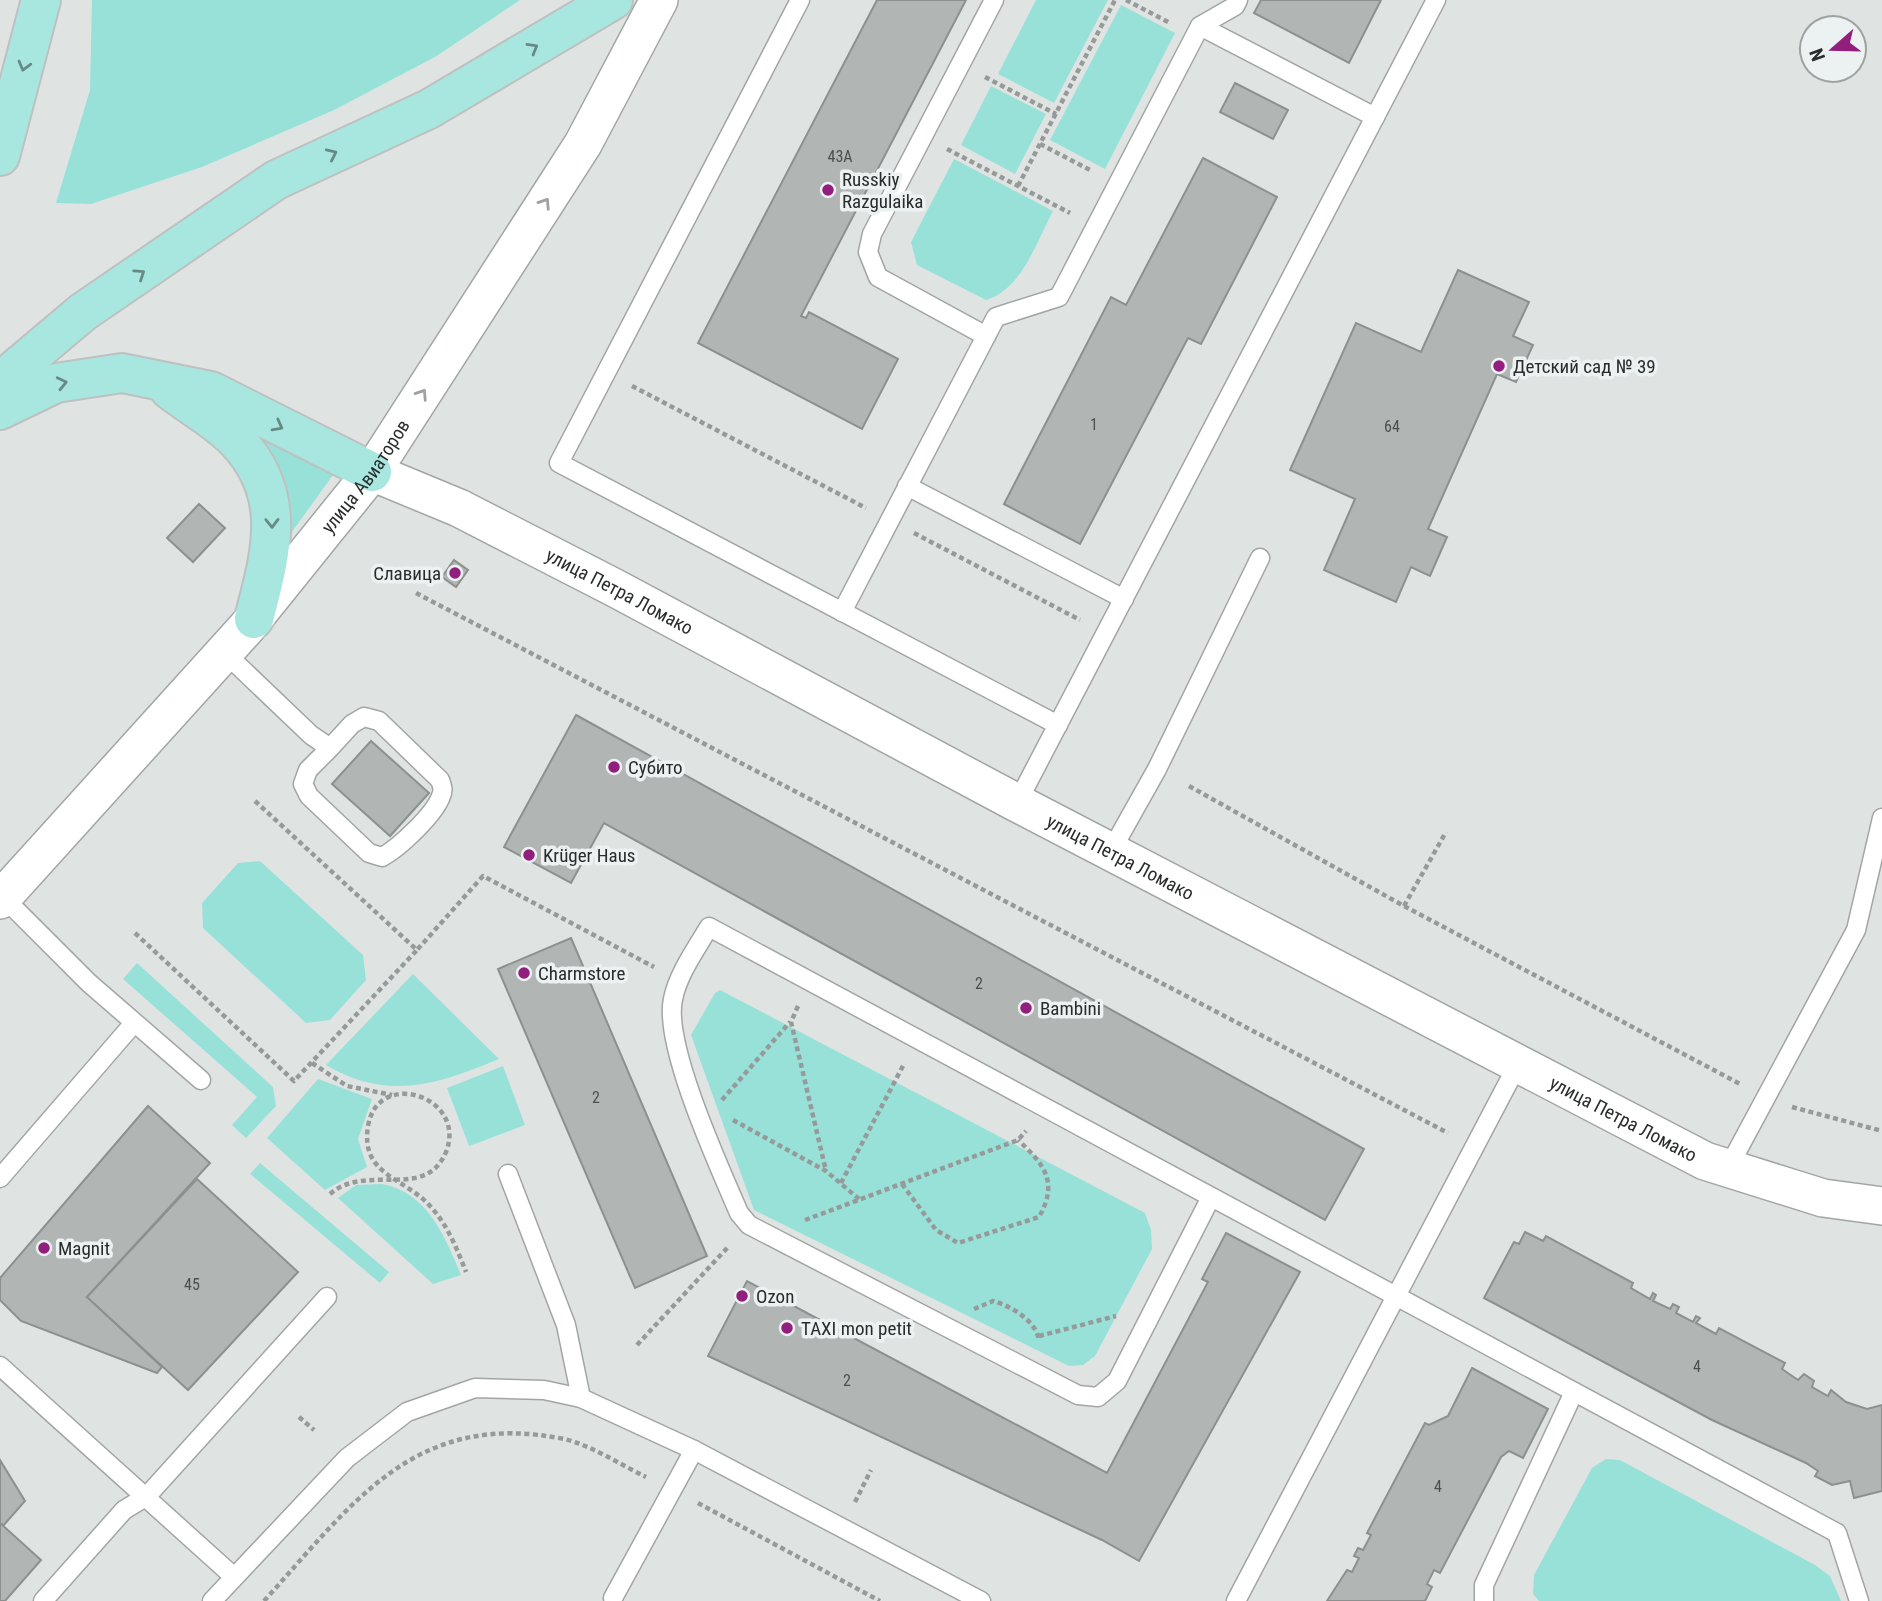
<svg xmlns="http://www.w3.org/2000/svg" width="1882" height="1601" font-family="'Roboto Condensed',sans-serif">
  <rect width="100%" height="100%" fill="#dfe4e3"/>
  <g fill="#98e1d8">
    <polygon points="92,0 520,0 435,57 334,110 202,167 91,204 56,203 90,90"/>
    <polygon points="1036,0 1108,0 1054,103 998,74"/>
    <polygon points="1121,5 1175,33 1105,169 1050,140"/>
    <polygon points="991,86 1046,114 1015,174 961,145"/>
    <path d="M954 159 1053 211C1036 243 1022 289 986 300L917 265 911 242Z"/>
    <polygon points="230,414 333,475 289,536"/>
    <polygon points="260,861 363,955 366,980 330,1020 306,1023 203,928 202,903 238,863"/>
    <polygon points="137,963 273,1087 276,1106 246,1138 232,1125 257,1097 123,979"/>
    <path d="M413 974 499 1059C437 1085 386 1101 326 1065Z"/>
    <polygon points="720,990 1145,1213 1151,1230 1152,1249 1095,1356 1083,1365 1069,1366 754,1210 691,1035 715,993"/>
    <polygon points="503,1066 525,1125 469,1146 447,1088"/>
    <polygon points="318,1079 372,1099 358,1139 367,1167 325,1190 267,1138"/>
    <polygon points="260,1163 389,1272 380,1283 250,1174"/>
    <path d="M382 1184C427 1192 445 1236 461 1275L433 1284 338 1198 356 1185Z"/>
    <polygon points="1606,1459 1620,1460 1815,1565 1830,1576 1841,1601 1539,1601 1533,1594 1534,1575 1592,1468"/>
  </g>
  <g fill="#b1b6b5" stroke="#8c9190" stroke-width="2">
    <polygon points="877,0 966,0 801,316 806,318 809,312 898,359 862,429 698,343"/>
    <polygon points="1261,0 1381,0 1349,63 1254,13"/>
    <polygon points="1235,83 1288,110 1273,139 1220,112"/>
    <polygon points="1203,158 1277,197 1201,344 1188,338 1080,544 1004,504 1111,297 1126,305"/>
    <polygon points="1458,270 1529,302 1513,336 1533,345 1516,382 1497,374 1428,529 1447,537 1430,576 1411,567 1396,602 1324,570 1355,499 1290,470 1356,323 1421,352"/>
    <polygon points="199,504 225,528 193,562 167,538"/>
    <polygon points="454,560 468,570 456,587 442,577"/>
    <polygon points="576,715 1364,1149 1325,1220 604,823 571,883 504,847"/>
    <polygon points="371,741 429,793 390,836 332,784"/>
    <polygon points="571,938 707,1256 635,1288 498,969"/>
    <polygon points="148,1106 210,1163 87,1297 162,1367 157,1373 21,1321 0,1300 0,1278"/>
    <polygon points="197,1179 298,1272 188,1390 87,1297"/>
    <polygon points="1525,1232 1543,1241 1546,1236 1633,1283 1631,1288 1650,1299 1653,1293 1656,1295 1653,1301 1670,1309 1673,1304 1679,1307 1676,1313 1693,1322 1696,1316 1700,1318 1696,1323 1716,1334 1719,1328 1785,1363 1782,1369 1798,1380 1804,1374 1814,1381 1812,1387 1828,1396 1831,1390 1846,1402 1867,1409 1882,1405 1882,1491 1854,1498 1850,1481 1832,1485 1815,1476 1818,1471 1806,1463 1712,1420 1484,1298 1514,1242 1519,1244"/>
    <polygon points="1226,1233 1300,1272 1139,1561 1102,1540 708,1356 747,1281 1107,1473 1208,1282 1202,1279"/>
    <polygon points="1472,1368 1548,1409 1523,1458 1509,1451 1501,1457 1440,1573 1434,1570 1427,1584 1432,1587 1425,1601 1327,1601 1347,1570 1352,1572 1359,1558 1354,1556 1358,1548 1363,1550 1371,1535 1367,1533 1425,1423 1429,1425 1448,1416"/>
    <polygon points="0,1460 25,1501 3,1526 0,1523"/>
    <polygon points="0,1523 41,1560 5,1601 0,1601"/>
  </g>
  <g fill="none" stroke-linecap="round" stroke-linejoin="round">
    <defs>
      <g id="service">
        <polyline points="800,0 559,463 1058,725"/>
        <polyline points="1200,26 1375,117"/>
        <polyline points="986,336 878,277 868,252 872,234 994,0"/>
        <polyline points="907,486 1124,599"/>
        <polyline points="842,612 996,317 1059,297 1200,26 1235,6 1238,0"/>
        <path d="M224 652 311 735 330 748 352 724 364 717 379 721 440 780C442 786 444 790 441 796 435 814 399 848 382 857L369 853 309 796 303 784 308 770 330 748"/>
        <polyline points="1017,803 1436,0"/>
        <polyline points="1111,851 1157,769 1260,558"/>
        <polyline points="3,897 89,983 201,1080"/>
        <polyline points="1728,1168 1856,930 1882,818"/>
        <polyline points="508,1174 566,1325 581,1398"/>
        <polyline points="0,1178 134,1023"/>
        <path d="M1211 1197 1117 1381 1098 1397 1078 1395 749 1225 739 1213C719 1166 663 1045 673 999 678 974 696 949 709 927L1837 1533 1859 1601"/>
        <polyline points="0,1366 233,1576"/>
        <polyline points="613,1598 694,1450"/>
        <polyline points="43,1601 124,1510 147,1496 327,1297"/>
        <polyline points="212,1601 347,1458 407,1412 475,1388 544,1390 581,1398 694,1450 981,1601"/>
        <polyline points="1236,1601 1519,1062"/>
        <polyline points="1484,1601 1484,1585 1574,1392"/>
      </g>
      <g id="minor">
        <path id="s1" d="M372 472 459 508 615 588 1017 803 1705 1161 1823 1198 1882 1206"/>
        <path id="s2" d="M0 900 248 626 372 472 583 144 659 0"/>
      </g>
      <g id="primary">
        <polyline points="0,156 41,0"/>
        <polyline points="0,382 83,312 276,180 429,109 613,0"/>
        <path d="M170 390C192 407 220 422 238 442 289 497 270 556 254 619"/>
        <polyline points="0,410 56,383 122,373 211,391 372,472"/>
      </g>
    </defs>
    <use href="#service" stroke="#a1a6a5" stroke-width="21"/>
    <use href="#minor" stroke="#a1a6a5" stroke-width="40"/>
    <use href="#primary" stroke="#bfc0c0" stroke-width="42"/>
    <g stroke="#969a9a" stroke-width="4.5" stroke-dasharray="5 3.5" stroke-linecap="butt">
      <polyline points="1126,0 1170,23"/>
      <polyline points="985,77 1056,114"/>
      <polyline points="1040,144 1092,171"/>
      <polyline points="947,149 1070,213"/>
      <polyline points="1018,186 1115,0"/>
      <polyline points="632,386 866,508"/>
      <polyline points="914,533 1080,620"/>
      <polyline points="416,593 1448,1133"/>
      <polyline points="1189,786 1404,906 1742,1085"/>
      <polyline points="255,801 417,950 483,876 654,967"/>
      <polyline points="1404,906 1446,832"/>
      <polyline points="135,933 294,1081 417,950"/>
      <polyline points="798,1006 791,1022 826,1171"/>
      <polyline points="312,1063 347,1086 392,1095"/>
      <polyline points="722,1100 790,1022"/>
      <polyline points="1792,1107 1882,1131"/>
      <polyline points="733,1120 826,1171 859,1199"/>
      <polyline points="841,1183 904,1064"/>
      <path d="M902 1184 936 1230 958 1243 1039 1217C1059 1182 1044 1164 1018 1140"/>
      <path d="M330 1194C367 1162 425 1202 446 1152 468 1097 378 1067 368 1126 360 1176 405 1177 431 1207 448 1226 457 1249 466 1272"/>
      <polyline points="805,1220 1018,1140 1026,1131"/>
      <path d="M974 1309 993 1301C1011 1306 1037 1321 1039 1341"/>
      <polyline points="1039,1336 1116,1316"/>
      <polyline points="637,1345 729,1246"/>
      <polyline points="299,1417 314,1430"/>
      <polyline points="855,1502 871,1470"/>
      <polyline points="698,1503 880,1601"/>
      <path d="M264 1601C353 1503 415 1409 564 1439 591 1445 621 1465 646 1477"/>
    </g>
    <use href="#service" stroke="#fff" stroke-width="18"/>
    <use href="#minor" stroke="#fff" stroke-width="37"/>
    <use href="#primary" stroke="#a7e7e0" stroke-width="38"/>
  </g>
  <defs><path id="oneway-chevron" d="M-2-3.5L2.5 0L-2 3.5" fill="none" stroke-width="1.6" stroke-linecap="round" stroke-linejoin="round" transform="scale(1.75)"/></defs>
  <g stroke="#688a86">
    <use href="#oneway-chevron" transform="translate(533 48) rotate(-30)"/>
    <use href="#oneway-chevron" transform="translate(24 66) rotate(105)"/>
    <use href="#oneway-chevron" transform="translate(332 154) rotate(-25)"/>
    <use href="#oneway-chevron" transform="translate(140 274) rotate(-34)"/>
    <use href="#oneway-chevron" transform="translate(62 383) rotate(-13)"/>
    <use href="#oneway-chevron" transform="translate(278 426) rotate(28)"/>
    <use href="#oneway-chevron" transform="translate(272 523) rotate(89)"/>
  </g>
  <g stroke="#9fa0a0">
    <use href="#oneway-chevron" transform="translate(545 203) rotate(-57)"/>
    <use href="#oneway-chevron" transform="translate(422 394) rotate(-57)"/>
  </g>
  <g fill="#921e7e" stroke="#ecf2f1" stroke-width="2.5">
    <circle cx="828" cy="190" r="7"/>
    <circle cx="1499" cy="366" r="7"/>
    <circle cx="455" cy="573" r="7"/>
    <circle cx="614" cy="767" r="7"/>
    <circle cx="529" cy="855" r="7"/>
    <circle cx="524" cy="973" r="7"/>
    <circle cx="1026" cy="1008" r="7"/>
    <circle cx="44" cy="1248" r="7"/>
    <circle cx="742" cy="1296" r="7"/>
    <circle cx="787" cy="1328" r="7"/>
  </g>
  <g text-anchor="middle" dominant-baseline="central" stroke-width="7" stroke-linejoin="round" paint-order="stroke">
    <g font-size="16" fill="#4c4e4e">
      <text x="840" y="156">43А</text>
      <text x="1094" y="424">1</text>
      <text x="1392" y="426">64</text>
      <text x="979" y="983">2</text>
      <text x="596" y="1097">2</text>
      <text x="192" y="1284">45</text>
      <text x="1697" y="1366">4</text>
      <text x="847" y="1380">2</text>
      <text x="1438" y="1486">4</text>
    </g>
    <g font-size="19" fill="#2a2c2c" stroke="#ecf2f1" text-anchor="start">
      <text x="842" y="179">Russkiy<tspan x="842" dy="22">Razgulaika</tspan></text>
      <text x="1513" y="366">Детский сад № 39</text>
      <text x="441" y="573" text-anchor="end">Славица</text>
      <text x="628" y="767">Субито</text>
      <text x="543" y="855">Krüger Haus</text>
      <text x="538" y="973">Charmstore</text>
      <text x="1040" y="1008">Bambini</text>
      <text x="58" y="1248">Magnit</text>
      <text x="756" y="1296">Ozon</text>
      <text x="801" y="1328">TAXI mon petit</text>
    </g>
    <g font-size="19" fill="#2a2c2c" stroke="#ecf2f1">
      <text stroke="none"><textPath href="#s2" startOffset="560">улица Авиаторов</textPath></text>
      <text stroke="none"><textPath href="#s1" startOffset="275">улица Петра Ломако</textPath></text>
      <text stroke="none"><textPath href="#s1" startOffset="842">улица Петра Ломако</textPath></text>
      <text stroke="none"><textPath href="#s1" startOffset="1409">улица Петра Ломако</textPath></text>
    </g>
  </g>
  <g transform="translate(1833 49) rotate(250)"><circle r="33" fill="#ecf2f1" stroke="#9ea3a2" stroke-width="2"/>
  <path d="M0-5L12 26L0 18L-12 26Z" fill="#921e7e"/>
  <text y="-10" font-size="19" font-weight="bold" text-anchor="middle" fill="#2a2c2c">N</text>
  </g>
</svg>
